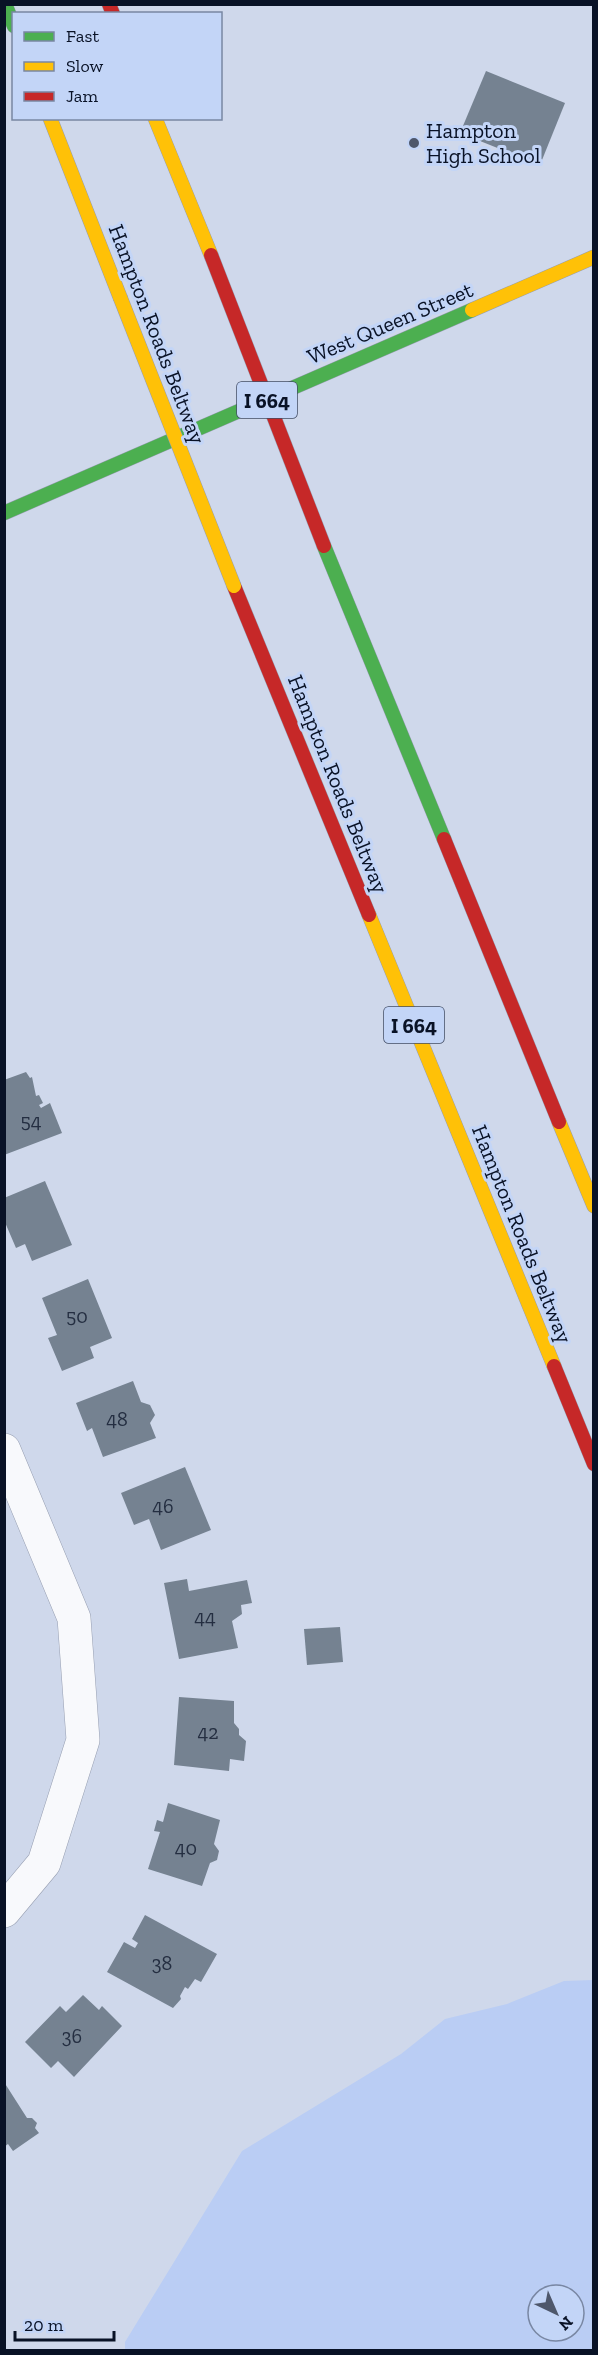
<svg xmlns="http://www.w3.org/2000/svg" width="598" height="2355" font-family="'Zilla Slab',serif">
  <rect width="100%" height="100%" fill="#cfd8eb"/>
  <path fill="#bacdf4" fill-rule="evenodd" d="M593 1980V2350H125V2342L242 2151 401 2054 445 2019 507 2004 564 1981ZM538 2295H574V2331H538Z"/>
  <g fill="#758291">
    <polygon points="486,71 565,103 540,165 460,133"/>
    <polygon points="26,1072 30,1078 32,1077 36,1096 39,1095 43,1103 39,1105 41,1108 50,1103 62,1133 4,1155 4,1080"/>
    <polygon points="45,1181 72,1245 32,1261 25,1244 16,1248 4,1220 4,1198"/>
    <polygon points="88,1279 112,1338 90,1347 94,1358 62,1371 48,1338 57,1335 42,1298"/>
    <polygon points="133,1381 141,1402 150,1405 155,1415 150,1423 156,1438 103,1457 92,1428 87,1431 76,1403"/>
    <polygon points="185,1467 211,1530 161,1550 149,1519 134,1525 121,1493"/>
    <polygon points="187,1579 189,1591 247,1580 252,1603 241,1605 242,1614 232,1621 238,1648 179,1659 164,1583"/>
    <polygon points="340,1627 343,1662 307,1665 304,1629"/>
    <polygon points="179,1697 234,1701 234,1723 239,1729 239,1735 246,1741 244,1761 230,1759 229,1771 174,1765"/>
    <polygon points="168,1803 220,1820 214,1844 219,1851 217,1860 210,1863 202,1886 148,1869 160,1832 154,1831 157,1820 163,1822"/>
    <polygon points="145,1915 217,1954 201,1982 195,1979 188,1989 185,1987 180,1996 181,1999 173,2008 107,1972 124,1942 135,1948 138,1943 132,1939"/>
    <polygon points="83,1995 99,2010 102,2006 122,2026 74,2077 58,2061 51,2068 25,2042 60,2006 66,2012"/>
    <polygon points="4,2082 27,2118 32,2118 37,2123 35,2128 39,2133 13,2151 8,2144 4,2147"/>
  </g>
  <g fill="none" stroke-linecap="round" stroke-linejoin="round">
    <defs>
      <polyline id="street" points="4,1450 74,1618 83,1740 44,1863 4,1911"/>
      <g id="fast">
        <polyline points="5,4 14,26"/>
        <polyline points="4,513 472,310"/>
        <polyline points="324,546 444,839"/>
      </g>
      <g id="slow">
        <polyline points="50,118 120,297"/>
        <polyline points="155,118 211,255"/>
        <polyline points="472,310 594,257"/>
        <polyline points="369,915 554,1366"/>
        <polyline points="559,1122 594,1206"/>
      </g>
      <g id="jam">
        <polyline points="109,4 113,14"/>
        <polyline points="234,586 369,915"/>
        <polyline points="444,839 559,1122"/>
        <polyline points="554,1366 594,1464"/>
      </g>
    </defs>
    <use href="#street" stroke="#969eb1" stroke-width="34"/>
    <use href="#fast" stroke="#969eb1" stroke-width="15"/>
    <use href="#slow" stroke="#969eb1" stroke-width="15"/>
    <use href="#jam" stroke="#969eb1" stroke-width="15"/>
    <use href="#street" stroke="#f8f9fc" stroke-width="33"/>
    <use href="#fast" stroke="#4caf50" stroke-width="14"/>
    <use href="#slow" stroke="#ffc107" stroke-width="14"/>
    <use href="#jam" stroke="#c62828" stroke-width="14"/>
    <defs>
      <polyline id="slow-bridge" points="120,297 234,586"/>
      <polyline id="jam-bridge" points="211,255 324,546"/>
    </defs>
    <use href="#slow-bridge" stroke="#969eb1" stroke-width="15" stroke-linecap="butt"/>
    <use href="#jam-bridge" stroke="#969eb1" stroke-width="15" stroke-linecap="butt"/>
    <use href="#slow-bridge" stroke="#ffc107" stroke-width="14"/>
    <use href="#jam-bridge" stroke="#c62828" stroke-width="14"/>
  </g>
  <circle fill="#4e576b" stroke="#c3d5f7" stroke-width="2" cx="414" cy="143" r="6"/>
  <g text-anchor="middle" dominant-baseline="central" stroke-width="6" stroke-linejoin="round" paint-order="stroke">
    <g font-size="20" fill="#242e41">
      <text x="31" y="1121">54</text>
      <text x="77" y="1316">50</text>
      <text x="117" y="1419">48</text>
      <text x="163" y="1506">46</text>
      <text x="205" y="1617">44</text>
      <text x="208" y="1732">42</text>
      <text x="186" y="1848">40</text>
      <text x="162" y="1963">38</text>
      <text x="72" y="2036">36</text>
    </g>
    <g fill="#c3d5f7" stroke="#414c65" stroke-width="1.5">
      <rect x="237" y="382" width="60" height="36" rx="4.5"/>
      <rect x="384" y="1007" width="60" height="36" rx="4.5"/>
    </g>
    <g font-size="21" font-weight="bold" fill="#091226">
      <text x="267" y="400">I 664</text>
      <text x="414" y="1025">I 664</text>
    </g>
    <g font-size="22" fill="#091226" stroke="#c3d5f7" text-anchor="start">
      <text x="426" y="130">Hampton<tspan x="426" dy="25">High School</tspan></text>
    </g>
    <g font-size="22" fill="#091226" stroke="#c3d5f7">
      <text transform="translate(390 323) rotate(-23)">West Queen Street</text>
      <text transform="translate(157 334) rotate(69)">Hampton Roads Beltway</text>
      <text transform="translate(338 784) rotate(68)">Hampton Roads Beltway</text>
      <text transform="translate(522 1234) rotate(68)">Hampton Roads Beltway</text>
    </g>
  </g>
  <rect width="598" height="2355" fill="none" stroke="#091226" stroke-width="12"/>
  <rect x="12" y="12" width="210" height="108" fill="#c3d5f7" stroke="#7987a3" stroke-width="1.5"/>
  <rect x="24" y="32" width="30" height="9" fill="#4caf50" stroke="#7987a3" stroke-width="1.5"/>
  <text x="66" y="42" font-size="18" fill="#091226">Fast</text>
  <rect x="24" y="62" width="30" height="9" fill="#ffc107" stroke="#7987a3" stroke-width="1.5"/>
  <text x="66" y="72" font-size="18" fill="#091226">Slow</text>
  <rect x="24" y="92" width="30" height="9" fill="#c62828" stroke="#7987a3" stroke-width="1.5"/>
  <text x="66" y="102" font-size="18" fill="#091226">Jam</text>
  <g transform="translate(556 2313) rotate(136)"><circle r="28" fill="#c3d5f7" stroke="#7987a3" stroke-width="1.5"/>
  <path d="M0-4.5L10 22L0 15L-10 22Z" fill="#4e576b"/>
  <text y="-9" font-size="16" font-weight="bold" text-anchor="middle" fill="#091226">N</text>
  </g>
  <path d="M15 2331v9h99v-9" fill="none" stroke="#091226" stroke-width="3"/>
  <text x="24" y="2331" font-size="18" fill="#091226" stroke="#c3d5f7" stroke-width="4.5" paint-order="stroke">20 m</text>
</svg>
